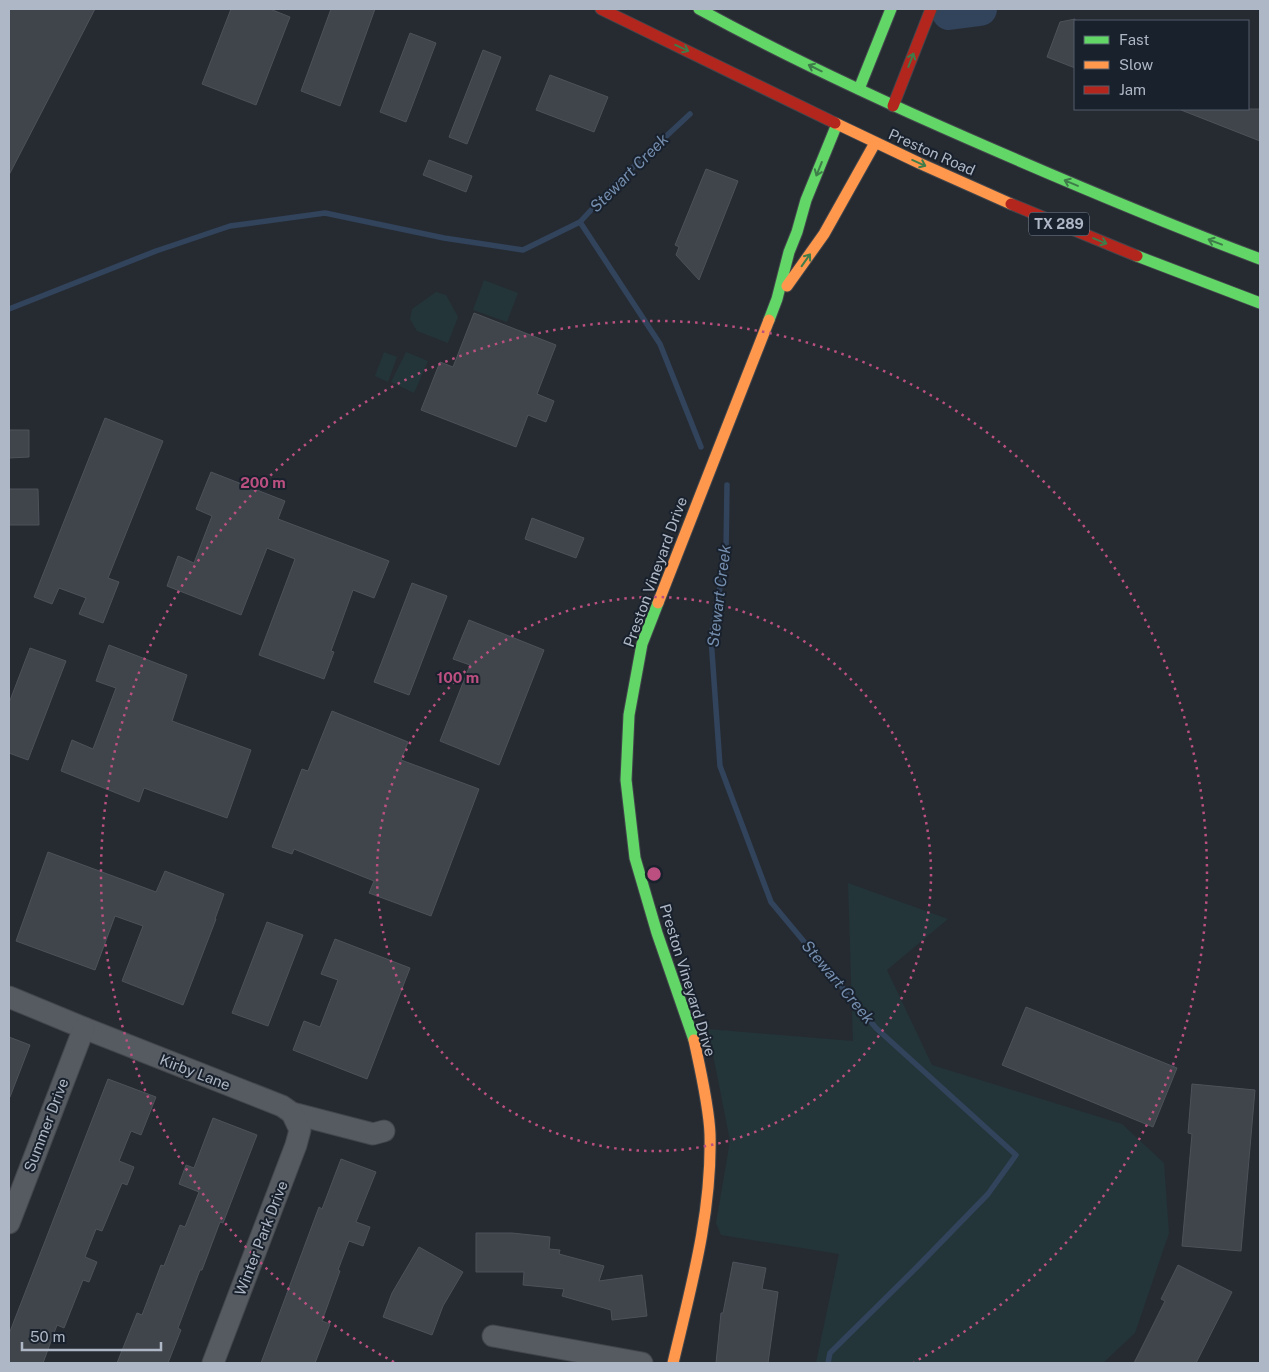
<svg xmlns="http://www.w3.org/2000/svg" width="1269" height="1372" font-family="'Public Sans',sans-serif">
  <rect width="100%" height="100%" fill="#262b32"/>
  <g fill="#233538">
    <polygon points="484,280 518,293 507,322 473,310"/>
    <polygon points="436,292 446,295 458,317 448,343 417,331 410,319 412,309"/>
    <polygon points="384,352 397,357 388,382 375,376"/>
    <polygon points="406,352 428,361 414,393 391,382"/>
    <polygon points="848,883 948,919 887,970 932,1065 1122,1124 1164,1163 1169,1233 1135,1333 1103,1363 816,1363 839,1254 721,1235 716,1223 730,1141 708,1029 853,1041"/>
  </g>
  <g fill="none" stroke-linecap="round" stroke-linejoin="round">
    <g stroke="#32435c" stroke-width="5.5">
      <polyline points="580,222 660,344 701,447"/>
      <polyline points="9,309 156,251 230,226 325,213 444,238 523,250 580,222 617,182 690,114"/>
      <polyline points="727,485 726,553 711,638 720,766 771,902 876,1028 1016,1155 988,1194 917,1267 830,1353 828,1363"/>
    </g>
    <polyline stroke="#32435c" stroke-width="34" points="949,13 980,9"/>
  </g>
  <g fill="#40454b" stroke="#4d525a">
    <polygon points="9,9 95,9 9,175"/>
    <polygon points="231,9 270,9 290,17 256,105 202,84"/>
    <polygon points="331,9 375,9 340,106 301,91"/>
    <polygon points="1075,19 1075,68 1047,57 1060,22"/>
    <polygon points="410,33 436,43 406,122 380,112"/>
    <polygon points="483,50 501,57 467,144 449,137"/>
    <polygon points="550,75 608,97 594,132 536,110"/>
    <polygon points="1182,109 1260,109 1260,141 1181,110"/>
    <polygon points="429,160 472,176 466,192 423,175"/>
    <polygon points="706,169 738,181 699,280 676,255 679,247 675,245"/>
    <polygon points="474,313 556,345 537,394 554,401 546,422 528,415 516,447 421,410 440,362 453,367"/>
    <polygon points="105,418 163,441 108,578 119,582 103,623 79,614 86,598 59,588 52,604 34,597"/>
    <polygon points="9,430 29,430 29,457 9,458"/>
    <polygon points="211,472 285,501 278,519 389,561 374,598 353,590 331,651 334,652 324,679 259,655 295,559 267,548 241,615 167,586 178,556 194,563 212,516 196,509"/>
    <polygon points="9,489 38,489 39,525 9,525"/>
    <polygon points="532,518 584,538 576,558 525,539"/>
    <polygon points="412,583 447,596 409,695 374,682"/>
    <polygon points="469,620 544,650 499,765 440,741 470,665 453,659"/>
    <polygon points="109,645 187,675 172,721 251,750 227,818 144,788 139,802 61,771 72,740 93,749 116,688 96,681"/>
    <polygon points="30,648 66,661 28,760 9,753 9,703"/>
    <polygon points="332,711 408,742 401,760 479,789 431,916 369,893 374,881 294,849 292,854 272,847 302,769 308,771"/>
    <polygon points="48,852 156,892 165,871 224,894 215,919 216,919 183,1005 122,981 143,926 115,916 95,970 16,941"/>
    <polygon points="267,922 303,935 268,1026 232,1013"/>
    <polygon points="335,939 410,968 367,1079 293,1050 304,1021 320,1027 338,980 321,974"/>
    <polygon points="1026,1007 1177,1068 1153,1127 1002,1065"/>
    <polygon points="9,1037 30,1045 10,1097 9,1096"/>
    <polygon points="108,1079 156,1097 141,1135 131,1131 119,1161 134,1167 127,1185 122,1183 102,1231 96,1229 85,1257 97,1262 89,1282 83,1280 64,1328 57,1325 43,1363 9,1363 9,1334"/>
    <polygon points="1192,1084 1255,1090 1241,1251 1182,1246 1192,1134 1188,1133"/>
    <polygon points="213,1118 257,1135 223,1223 220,1222 202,1270 200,1270 178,1328 181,1330 168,1363 117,1363 137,1313 142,1315 161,1265 164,1266 180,1225 185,1227 199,1192 179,1184 186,1165 194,1168"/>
    <polygon points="341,1159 376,1172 356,1222 370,1227 363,1246 349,1241 338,1270 340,1271 322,1321 330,1324 315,1363 261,1363 319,1207 322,1209"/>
    <polygon points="476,1233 512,1233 550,1237 549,1249 560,1250 559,1254 604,1266 599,1281 642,1275 647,1316 612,1320 611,1310 562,1296 564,1289 523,1285 524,1272 476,1272"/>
    <polygon points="419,1247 463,1272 443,1306 432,1335 383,1317 392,1293"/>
    <polygon points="733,1262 766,1268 762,1289 778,1292 768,1363 716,1363 721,1313 723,1313"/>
    <polygon points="1178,1265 1232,1292 1196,1363 1134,1363 1165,1301 1161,1299"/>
  </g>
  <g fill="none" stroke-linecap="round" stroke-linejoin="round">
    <defs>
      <g id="street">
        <polyline points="9,997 84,1028 282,1106 292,1113 373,1134 384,1131"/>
        <polyline points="9,1223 84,1028"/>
        <polyline points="493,1336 642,1363"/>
        <polyline points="213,1363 296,1145 300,1130 292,1113"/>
      </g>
      <g id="fast">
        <path d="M699 9C787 57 877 99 969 139 1065 181 1162 222 1260 259"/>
        <polyline points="859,89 891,9"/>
        <polyline points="1137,256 1260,303"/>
        <polyline points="769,320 777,299 789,252 797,232 806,200 837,124"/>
        <polyline points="658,603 642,644 629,715 626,780 635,858 657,933 694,1040"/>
      </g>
      <g id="slow">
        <polyline points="835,123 919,163 1011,204"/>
        <polyline points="787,286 824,234 875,143"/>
        <polyline points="658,603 769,320"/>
        <path d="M673 1363C691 1287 712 1213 710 1134 709 1106 700 1068 694 1040"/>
      </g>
      <g id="jam">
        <polyline points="601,9 835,123"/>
        <polyline points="893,106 931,9"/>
        <polyline points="1011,204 1137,256"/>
      </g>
    </defs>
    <use href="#street" stroke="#42464b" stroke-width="23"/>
    <use href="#fast" stroke="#42464b" stroke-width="13"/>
    <use href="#slow" stroke="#42464b" stroke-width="13"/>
    <use href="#jam" stroke="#42464b" stroke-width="13"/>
    <use href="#street" stroke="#565a61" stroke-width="21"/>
    <use href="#fast" stroke="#63d668" stroke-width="11"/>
    <use href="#slow" stroke="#ff974d" stroke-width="11"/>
    <use href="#jam" stroke="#b3261e" stroke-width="11"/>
  </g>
  <defs><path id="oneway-shaft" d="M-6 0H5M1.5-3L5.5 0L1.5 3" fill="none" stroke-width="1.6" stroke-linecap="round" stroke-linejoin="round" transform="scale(1.25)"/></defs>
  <g stroke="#3e7c4a">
    <use href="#oneway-shaft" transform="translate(682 48) rotate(25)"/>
    <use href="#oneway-shaft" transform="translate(911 60) rotate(-69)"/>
    <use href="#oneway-shaft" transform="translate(815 68) rotate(-154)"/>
    <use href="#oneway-shaft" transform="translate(919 163) rotate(24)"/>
    <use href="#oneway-shaft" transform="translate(819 169) rotate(112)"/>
    <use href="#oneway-shaft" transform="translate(1071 183) rotate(-157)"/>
    <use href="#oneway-shaft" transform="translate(1100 241) rotate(22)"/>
    <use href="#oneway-shaft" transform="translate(1215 242) rotate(-159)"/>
    <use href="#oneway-shaft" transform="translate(806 260) rotate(-55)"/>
  </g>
  <g fill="none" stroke="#bb5080" stroke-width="2.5" stroke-dasharray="2.5 5">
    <circle cx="654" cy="874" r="277"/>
    <path d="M394 1362A553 553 0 1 1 914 1362"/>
  </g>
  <g text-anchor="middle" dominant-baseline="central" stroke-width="4" stroke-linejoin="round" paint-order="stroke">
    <rect fill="#19212d" stroke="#818a97" stroke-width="1" x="1029" y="212.5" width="60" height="23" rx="4"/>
    <g font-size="14" font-weight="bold" fill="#aeb7c5">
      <text x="1059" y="224">TX 289</text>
    </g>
    <g font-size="15" fill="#aeb7c5" stroke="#19212d">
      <text transform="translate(932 152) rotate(24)">Preston Road</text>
      <text transform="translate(655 572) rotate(-70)">Preston Vineyard Drive</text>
      <text transform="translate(688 980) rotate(73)">Preston Vineyard Drive</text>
      <text transform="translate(195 1072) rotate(21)">Kirby Lane</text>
      <text transform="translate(46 1125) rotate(-69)">Summer Drive</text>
      <text transform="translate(261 1238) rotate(-69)">Winter Park Drive</text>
    </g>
    <g font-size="16" font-style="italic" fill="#758eae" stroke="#19212d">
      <text transform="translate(629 173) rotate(-45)">Stewart Creek</text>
      <text transform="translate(719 596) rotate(-83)">Stewart Creek</text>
      <text transform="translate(838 982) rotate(50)">Stewart Creek</text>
    </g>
  </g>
  <circle cx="654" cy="874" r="8" fill="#bb5080" stroke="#19212d" stroke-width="2.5"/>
  <g font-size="15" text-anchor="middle" font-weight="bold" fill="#bb5080" stroke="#19212d" stroke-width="4" stroke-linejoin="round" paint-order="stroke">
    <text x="263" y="488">200 m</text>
    <text x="458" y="683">100 m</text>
  </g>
  <rect width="1269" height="1372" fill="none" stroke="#aeb7c5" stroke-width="20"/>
  <rect x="1074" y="20" width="175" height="90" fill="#19212d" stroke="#555d6a"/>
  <rect x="1084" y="36" width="25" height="8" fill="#63d668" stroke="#555d6a"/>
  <text x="1119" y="45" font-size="15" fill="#aeb7c5">Fast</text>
  <rect x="1084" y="61" width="25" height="8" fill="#ff974d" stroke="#555d6a"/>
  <text x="1119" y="70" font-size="15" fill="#aeb7c5">Slow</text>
  <rect x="1084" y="86" width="25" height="8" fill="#b3261e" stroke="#555d6a"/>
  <text x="1119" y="95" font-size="15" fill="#aeb7c5">Jam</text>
  <path d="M22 1342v8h139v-8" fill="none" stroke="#aeb7c5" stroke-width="2.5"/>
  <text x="30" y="1342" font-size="15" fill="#aeb7c5" stroke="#19212d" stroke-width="4" paint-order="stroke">50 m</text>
</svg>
